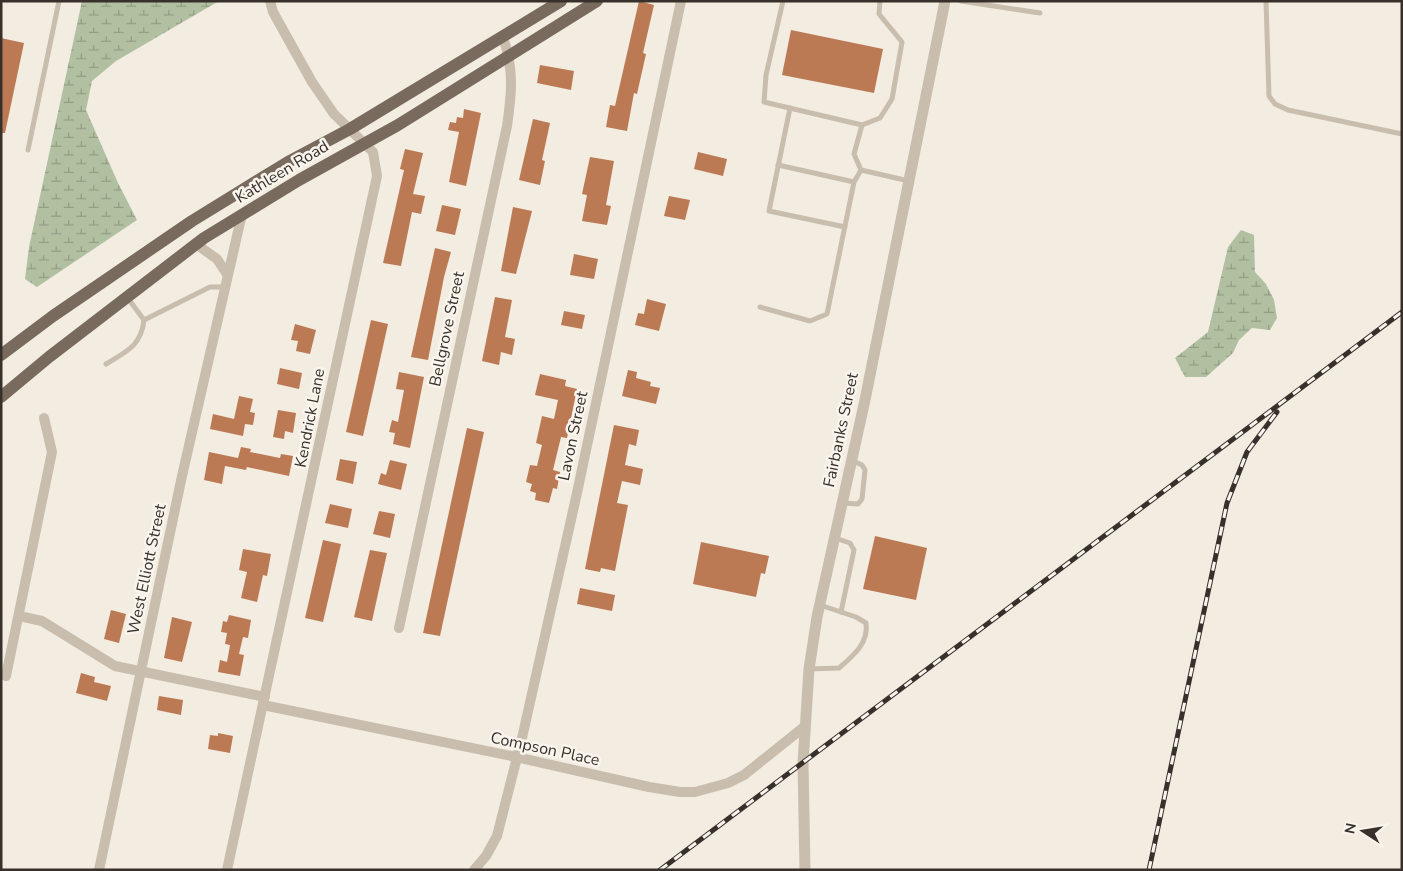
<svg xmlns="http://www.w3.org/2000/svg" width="1403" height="871" font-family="'Nunito Sans',sans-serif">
  <defs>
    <pattern id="wetland-marsh" width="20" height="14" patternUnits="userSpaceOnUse" patternTransform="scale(1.25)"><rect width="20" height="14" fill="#b2c0a2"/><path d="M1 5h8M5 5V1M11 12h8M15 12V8" fill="none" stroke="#929d84"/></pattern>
  </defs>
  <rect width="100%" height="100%" fill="#f2ece1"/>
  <g fill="url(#wetland-marsh)">
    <polygon points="82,1 219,1 116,61 92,81 86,110 118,183 137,220 37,287 25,279 29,247"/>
    <polygon points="1241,230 1254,235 1255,272 1266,284 1274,300 1277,318 1270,330 1252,328 1239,340 1233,353 1206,377 1185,377 1175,358 1208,332 1228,247"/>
  </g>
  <g fill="#bc7a54">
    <polygon points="639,1 654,5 643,53 646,54 637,94 634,93 627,131 606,127 610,105 615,106"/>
    <polygon points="791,30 883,49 874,93 782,75"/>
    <polygon points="1,38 24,43 5,133 1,133"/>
    <polygon points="540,65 574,71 571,90 537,83"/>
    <polygon points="464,109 481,113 466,186 449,182 459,132 448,130 450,122 456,123 457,117 463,118"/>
    <polygon points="533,119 550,123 542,160 545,161 540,185 519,180"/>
    <polygon points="405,149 423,153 413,194 425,196 421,214 412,212 401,266 383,263 404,170 400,169"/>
    <polygon points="698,152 727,159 723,176 694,169"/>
    <polygon points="590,157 614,161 606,205 611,206 607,225 582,221 587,195 582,194"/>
    <polygon points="669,196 690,200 685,220 664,216"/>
    <polygon points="442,205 461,209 455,235 436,231"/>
    <polygon points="513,207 532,211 516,274 501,271"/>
    <polygon points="435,248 451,252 444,277 428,360 411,357"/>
    <polygon points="574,254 598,259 594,279 570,275"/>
    <polygon points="495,297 512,300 505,337 515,339 512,355 501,352 499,365 482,361"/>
    <polygon points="647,299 666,304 659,331 635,325 638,313 644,314"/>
    <polygon points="564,311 585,315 582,329 561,325"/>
    <polygon points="371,320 388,324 363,436 346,432"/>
    <polygon points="295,324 316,330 310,354 296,351 298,341 291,340"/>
    <polygon points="280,368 302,373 299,389 277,384"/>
    <polygon points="628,370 637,372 636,378 651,382 650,386 660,388 656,404 622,396"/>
    <polygon points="399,372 424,377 410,448 393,444 395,433 389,432 392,420 398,422 404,390 396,389"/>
    <polygon points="540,374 566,380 565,386 577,389 567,438 561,437 553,470 560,472 557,489 553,488 549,503 535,500 536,493 530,491 532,484 526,482 530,465 537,466 542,445 536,443 542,416 554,419 558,400 535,395"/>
    <polygon points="239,396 253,399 250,412 255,413 253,425 245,424 243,436 210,429 213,414 234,419"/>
    <polygon points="278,410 296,413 293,433 285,431 284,439 273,437"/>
    <polygon points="614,425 639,430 636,446 629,444 625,465 643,469 640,485 622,481 617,503 628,505 615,571 601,568 600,572 585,569"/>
    <polygon points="467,428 484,432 440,636 423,633"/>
    <polygon points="241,447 251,449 250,452 280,458 281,454 293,456 289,476 247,467 246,470 225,466 222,484 204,480 209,452 238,458"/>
    <polygon points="340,459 357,462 353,484 336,480"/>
    <polygon points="390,460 407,464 401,490 378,484 381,473 386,475"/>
    <polygon points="330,504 352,509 348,528 325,523"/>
    <polygon points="379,511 395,514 390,538 373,534"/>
    <polygon points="875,536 927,548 916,600 863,589"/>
    <polygon points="323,540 341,544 323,622 305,618"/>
    <polygon points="701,542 769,556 765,574 761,573 756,597 693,584"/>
    <polygon points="243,549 271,554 267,576 263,575 257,602 241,598 247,572 239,570"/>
    <polygon points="370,550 387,553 372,621 354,617"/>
    <polygon points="580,588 615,595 612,611 577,604"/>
    <polygon points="111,610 126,614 119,643 104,639"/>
    <polygon points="229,615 251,620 248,638 243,637 239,654 244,655 240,676 218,672 220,660 227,662 230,645 225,644 227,633 221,632 223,621 227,622"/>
    <polygon points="172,617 192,622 182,662 164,658"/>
    <polygon points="81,673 95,677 94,682 111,686 107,701 76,693"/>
    <polygon points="159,696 183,700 181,715 157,710"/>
    <polygon points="218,733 233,736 230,753 208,749 210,735 218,736"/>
  </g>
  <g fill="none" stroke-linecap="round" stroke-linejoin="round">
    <g stroke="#c9bdad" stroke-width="5">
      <polyline points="783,1 766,75 764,102 862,125"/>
      <polyline points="961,1 1040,13"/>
      <polyline points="1266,1 1269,96 1275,104 1288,110 1402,134"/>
      <polyline points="790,108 769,211 845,227"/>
      <polyline points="28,150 59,1"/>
      <polyline points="778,165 854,182"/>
      <polyline points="861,170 909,181"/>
      <polyline points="760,307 810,321 827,314 854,182 861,170 854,154 862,125 880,118 892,99 902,42 879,14 880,1"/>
      <polyline points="144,320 210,287 224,287"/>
      <path d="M106 364C127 351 141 346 144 320L127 297"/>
      <polyline points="843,503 858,504 862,499 865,470 862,465 851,460"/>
      <polyline points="835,538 850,543 854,550 841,612"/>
      <path d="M809 669 839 668C853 656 869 643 866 623L856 617 820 605"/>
    </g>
    <g stroke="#c9bdad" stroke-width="10">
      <polyline points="196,244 217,259 227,274"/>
      <polyline points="19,616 42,621 115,666 265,697"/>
      <path d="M399 628 507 126C512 92 514 70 503 37"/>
      <polyline points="6,676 52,452 44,418"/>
      <polyline points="263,705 516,757 649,787 680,792 695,792 728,783 744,775 804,727"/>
      <polyline points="99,870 182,476 242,214"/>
      <polyline points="227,870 377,176 373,152 334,114 312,82 273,12 270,1"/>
      <polyline points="474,870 486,856 497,836 522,738 577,493 681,1"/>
    </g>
    <polyline stroke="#c9bdad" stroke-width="11" points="805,870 803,763 809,669 817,617 865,400 945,1"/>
    <g stroke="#796a5e" stroke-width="12">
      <polyline points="1,355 53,316 192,221 288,162 350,129 561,1"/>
      <polyline points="1,397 49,357 204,238 299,180 398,125 597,1"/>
    </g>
    <defs>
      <g id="rail">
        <polyline points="660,870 1402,312"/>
        <polyline points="1149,870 1227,503 1247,452 1277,412"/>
      </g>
    </defs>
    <use href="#rail" stroke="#38312b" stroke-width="5"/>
    <use href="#rail" stroke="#f9f5ed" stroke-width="3" stroke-dasharray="9" stroke-linecap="butt"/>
  </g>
  <g text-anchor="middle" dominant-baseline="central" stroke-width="5" stroke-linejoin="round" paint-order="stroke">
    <g font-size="16" fill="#38312b" stroke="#f9f5ed">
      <text transform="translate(282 172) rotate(-31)">Kathleen Road</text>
      <text transform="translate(447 329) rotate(-78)">Bellgrove Street</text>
      <text transform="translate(310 418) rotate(-79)">Kendrick Lane</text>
      <text transform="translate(841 430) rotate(-78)">Fairbanks Street</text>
      <text transform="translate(573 436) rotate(-78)">Lavon Street</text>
      <text transform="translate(147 569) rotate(-78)">West Elliott Street</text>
      <text transform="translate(545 749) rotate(12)">Compson Place</text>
    </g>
  </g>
  <rect width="1403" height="871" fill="none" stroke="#38312b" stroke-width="5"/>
  <g transform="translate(1363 831) rotate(282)" stroke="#f9f5ed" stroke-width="4" paint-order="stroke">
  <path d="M0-4L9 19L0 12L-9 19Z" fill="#38312b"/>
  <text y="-8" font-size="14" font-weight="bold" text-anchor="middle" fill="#38312b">N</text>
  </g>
</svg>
